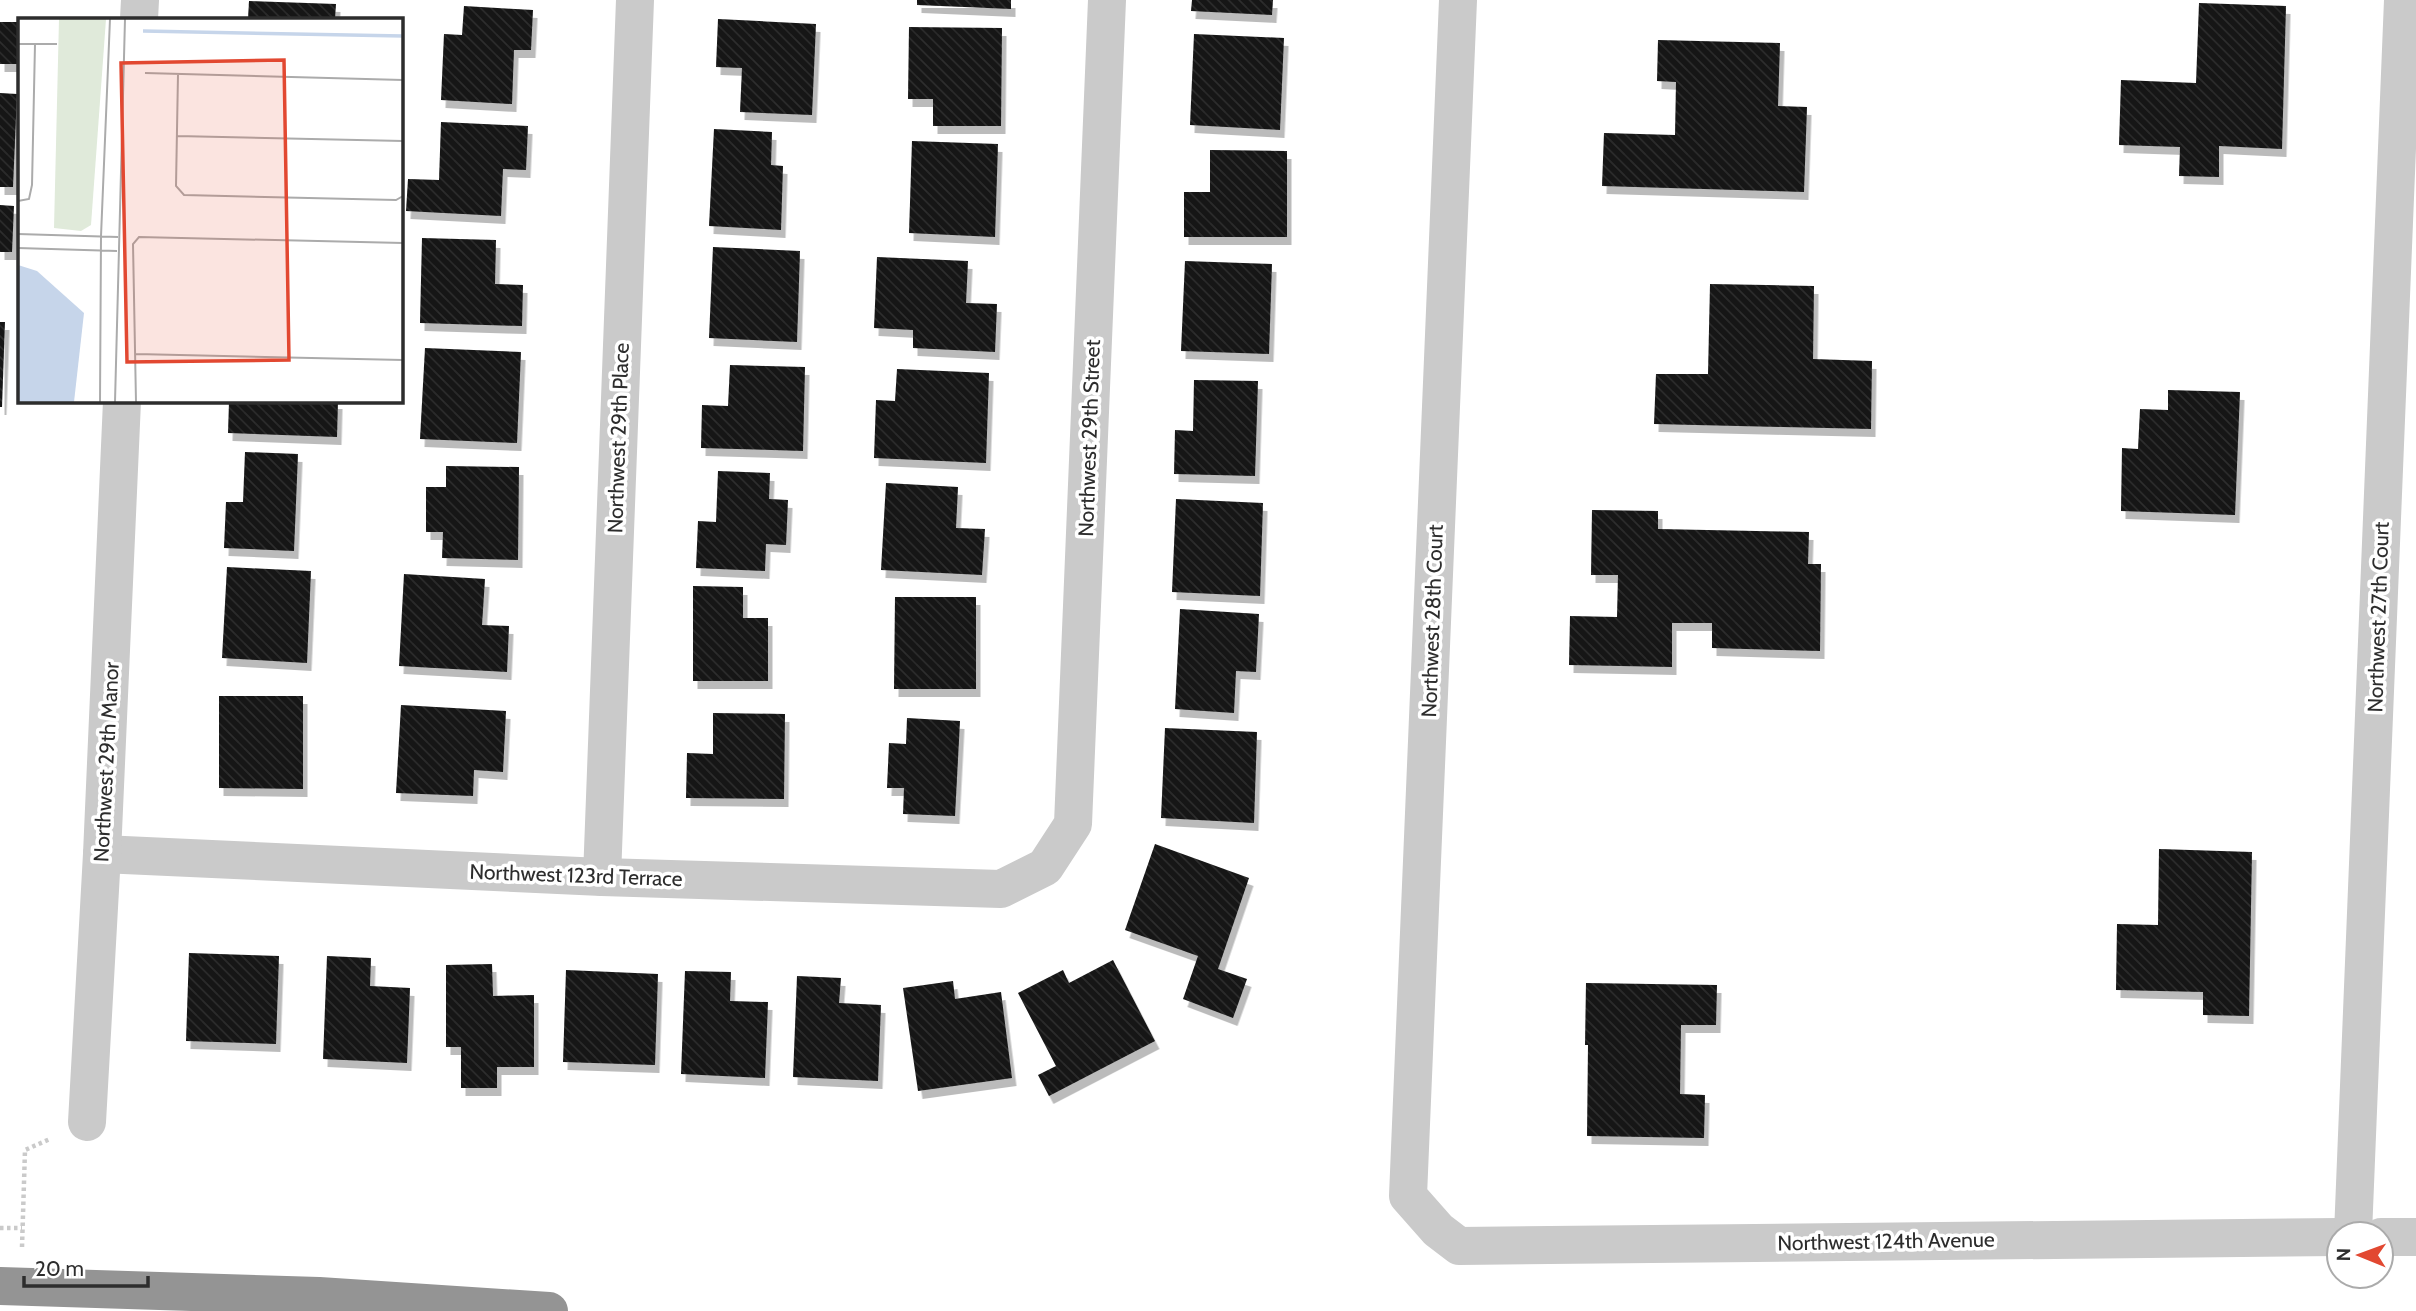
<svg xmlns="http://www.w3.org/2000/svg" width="2416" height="1311" font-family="Cabin,sans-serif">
  <defs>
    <pattern id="building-back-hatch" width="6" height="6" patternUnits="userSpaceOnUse" patternTransform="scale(1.75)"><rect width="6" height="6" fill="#141414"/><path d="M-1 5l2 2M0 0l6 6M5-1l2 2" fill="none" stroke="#2e2e2e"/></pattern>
    <filter id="shadow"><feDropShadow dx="4.5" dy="8" stdDeviation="0" flood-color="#0004"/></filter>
  </defs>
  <rect width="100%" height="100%" fill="#fff"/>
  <g fill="url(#building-back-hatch)" filter="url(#shadow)">
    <polygon points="917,0 1011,0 1011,9 917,5"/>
    <polygon points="1192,0 1273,0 1272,15 1191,11"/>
    <polygon points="249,1 336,4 335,19 248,19"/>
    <polygon points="2199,3 2286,6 2282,149 2219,146 2219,177 2179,176 2180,147 2119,145 2121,80 2196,83"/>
    <polygon points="464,6 533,10 531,50 514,50 512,104 441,100 444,34 462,35"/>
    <polygon points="718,19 816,24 812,115 740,112 742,68 716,67"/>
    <rect x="0" y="22" width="19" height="42"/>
    <polygon points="909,27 1002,28 1001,126 933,126 933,99 908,99"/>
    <polygon points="1194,34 1284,38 1280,130 1190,125"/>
    <polygon points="1658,40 1780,43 1778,106 1807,107 1804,192 1602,186 1604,133 1675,135 1676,82 1657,81"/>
    <polygon points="0,93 17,94 13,187 0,187"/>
    <polygon points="441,122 528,126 526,170 503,169 501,216 406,211 408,179 439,180"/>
    <polygon points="714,129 772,132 771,165 783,166 781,230 709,226"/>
    <polygon points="912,141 998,144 995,237 909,233"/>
    <polygon points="1210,150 1287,151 1287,237 1184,237 1184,192 1210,192"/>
    <polygon points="0,205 14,206 12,252 0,252"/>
    <polygon points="422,238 496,240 495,284 523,285 522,326 420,323"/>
    <polygon points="713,247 800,251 797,342 709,338"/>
    <polygon points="877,257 968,261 966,303 997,304 995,352 913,348 913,330 874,328"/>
    <polygon points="1185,261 1272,264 1269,354 1181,351"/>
    <polygon points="1710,284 1814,286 1813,359 1872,361 1871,429 1654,424 1656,374 1708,374"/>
    <polygon points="0,322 5,322 2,407 0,407"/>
    <polygon points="425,348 521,352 517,443 420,439"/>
    <polygon points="730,365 805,367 803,451 701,448 702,405 728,406"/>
    <polygon points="897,369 989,373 986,463 874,458 876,400 895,401"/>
    <polygon points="1194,380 1258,381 1255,476 1174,474 1175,430 1193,431"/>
    <polygon points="2168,390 2240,392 2235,515 2121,511 2122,448 2138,449 2140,409 2168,410"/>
    <polygon points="229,401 338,401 337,437 228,433"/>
    <polygon points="245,452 298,454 294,551 224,548 226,502 243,502"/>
    <polygon points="446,466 519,467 518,560 442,558 443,532 426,532 426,487 446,487"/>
    <polygon points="718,471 770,473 769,499 788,500 786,545 766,544 765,571 696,568 698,521 716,522"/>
    <polygon points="886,483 958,487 956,528 985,529 982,575 881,570"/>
    <polygon points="1176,499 1263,503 1260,596 1172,592"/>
    <polygon points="1592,510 1658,511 1658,529 1809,532 1808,564 1821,564 1820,651 1712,648 1712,623 1672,623 1672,667 1569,665 1570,616 1617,617 1618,575 1591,575"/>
    <polygon points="227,567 311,571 307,663 222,658"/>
    <polygon points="404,574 485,579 482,625 509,626 507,672 399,666"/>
    <polygon points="693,586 743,587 743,618 768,618 768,681 693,681"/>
    <polygon points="895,597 976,597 976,689 894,689"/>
    <polygon points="1180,609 1259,614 1256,672 1236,671 1234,713 1175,709"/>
    <polygon points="219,696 303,696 303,789 219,788"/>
    <polygon points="401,705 506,711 503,772 474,770 473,796 396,793"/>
    <polygon points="713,713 785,714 784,799 686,798 687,753 713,754"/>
    <polygon points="907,718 960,721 955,816 903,814 904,788 887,788 889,743 906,744"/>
    <polygon points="1165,728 1257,732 1254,823 1161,818"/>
    <polygon points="1155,844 1249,878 1218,969 1247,979 1233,1018 1183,999 1198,956 1125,930"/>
    <polygon points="2159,849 2252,852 2249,1016 2203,1015 2203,992 2116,990 2117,924 2158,925"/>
    <polygon points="189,953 279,956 276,1044 186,1041"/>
    <polygon points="327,956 371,958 370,986 410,988 407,1063 323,1059"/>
    <polygon points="1113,960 1155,1041 1049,1096 1038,1075 1056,1066 1018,993 1063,970 1069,983"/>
    <polygon points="492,964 493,996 534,995 534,1067 497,1067 497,1088 461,1088 461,1047 446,1047 446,965"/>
    <polygon points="566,970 658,974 655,1065 563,1062"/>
    <polygon points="685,971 731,972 730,1001 768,1002 765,1078 681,1074"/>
    <polygon points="797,976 841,978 839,1003 881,1005 878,1081 793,1077"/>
    <polygon points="953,981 955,999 1001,992 1012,1078 918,1091 903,988"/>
    <polygon points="1586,983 1717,985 1716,1025 1681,1025 1680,1094 1705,1095 1704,1138 1587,1136 1588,1045 1585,1045"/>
  </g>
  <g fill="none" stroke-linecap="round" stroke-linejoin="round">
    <g stroke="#cacaca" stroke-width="4.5" stroke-dasharray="3.5 3.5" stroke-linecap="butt">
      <polyline points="0,1228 22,1228"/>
      <polyline points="22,1247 25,1150 50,1139"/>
    </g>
    <g stroke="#cacaca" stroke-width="38">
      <polyline points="1458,0 1408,1196 1438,1230 1459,1246 2339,1237"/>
      <polyline points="139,19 140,0"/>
      <polyline points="102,854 602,877 1001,889 1045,867 1073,824 1107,0"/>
      <polyline points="602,877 635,0"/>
      <polyline points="87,1122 102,854 122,401"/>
      <polyline points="2353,1234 2403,0"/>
      <polyline points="2381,1237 2416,1237"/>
    </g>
    <polyline stroke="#949494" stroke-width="38" points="0,1286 319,1296 549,1311"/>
  </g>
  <g text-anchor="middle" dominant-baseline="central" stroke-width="7" stroke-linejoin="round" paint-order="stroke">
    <g font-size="21" fill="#2d2d2d" stroke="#fff">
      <text transform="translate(618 438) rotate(-88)">Northwest 29th Place</text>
      <text transform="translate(1089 438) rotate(-88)">Northwest 29th Street</text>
      <text transform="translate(2378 617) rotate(-88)">Northwest 27th Court</text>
      <text transform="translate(1432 621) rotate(-88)">Northwest 28th Court</text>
      <text transform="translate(106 762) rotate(-87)">Northwest 29th Manor</text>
      <text transform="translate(576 875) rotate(2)">Northwest 123rd Terrace</text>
      <text transform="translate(1886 1241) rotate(-1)">Northwest 124th Avenue</text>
    </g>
  </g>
  <g transform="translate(18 18)">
    <rect width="385" height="385" fill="#fff"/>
    <path d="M41 1H88L73 207 63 213 36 210Z" fill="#e0eada"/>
    <path d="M0 247 19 253 66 295 56 384H0Z" fill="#c6d5ea"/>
    <path fill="none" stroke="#c6d5ea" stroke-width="3.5" d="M125 13 385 18"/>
    <path fill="none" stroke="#ababab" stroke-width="2" d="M0 26H39M127 55 385 62M160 56 158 168 166 177 378 182 385 178M159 118 385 123M0 183 11 181 14 167 17 26M0 216 100 219M0 230 99 233M118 336 385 342M82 384 83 218 92 1M97 384 107 1M118 384 115 226 121 219 385 225"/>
    <path fill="#e24831" fill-opacity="0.15" stroke="#e24831" stroke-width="3.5" d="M266 42 271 342 109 344 103 45Z"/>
    <rect width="385" height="385" fill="none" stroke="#2d2d2d" stroke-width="3.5"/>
  </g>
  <g transform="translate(2360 1255) rotate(271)"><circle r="33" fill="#ffffff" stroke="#ababab" stroke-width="2"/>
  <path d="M0-5L12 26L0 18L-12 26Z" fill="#e24831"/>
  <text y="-10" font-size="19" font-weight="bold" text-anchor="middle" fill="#2d2d2d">N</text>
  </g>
  <path d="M24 1276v10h124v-10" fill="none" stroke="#2d2d2d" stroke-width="3.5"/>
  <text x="35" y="1276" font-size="21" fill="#2d2d2d" stroke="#ffffff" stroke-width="5" paint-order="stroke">20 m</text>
</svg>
